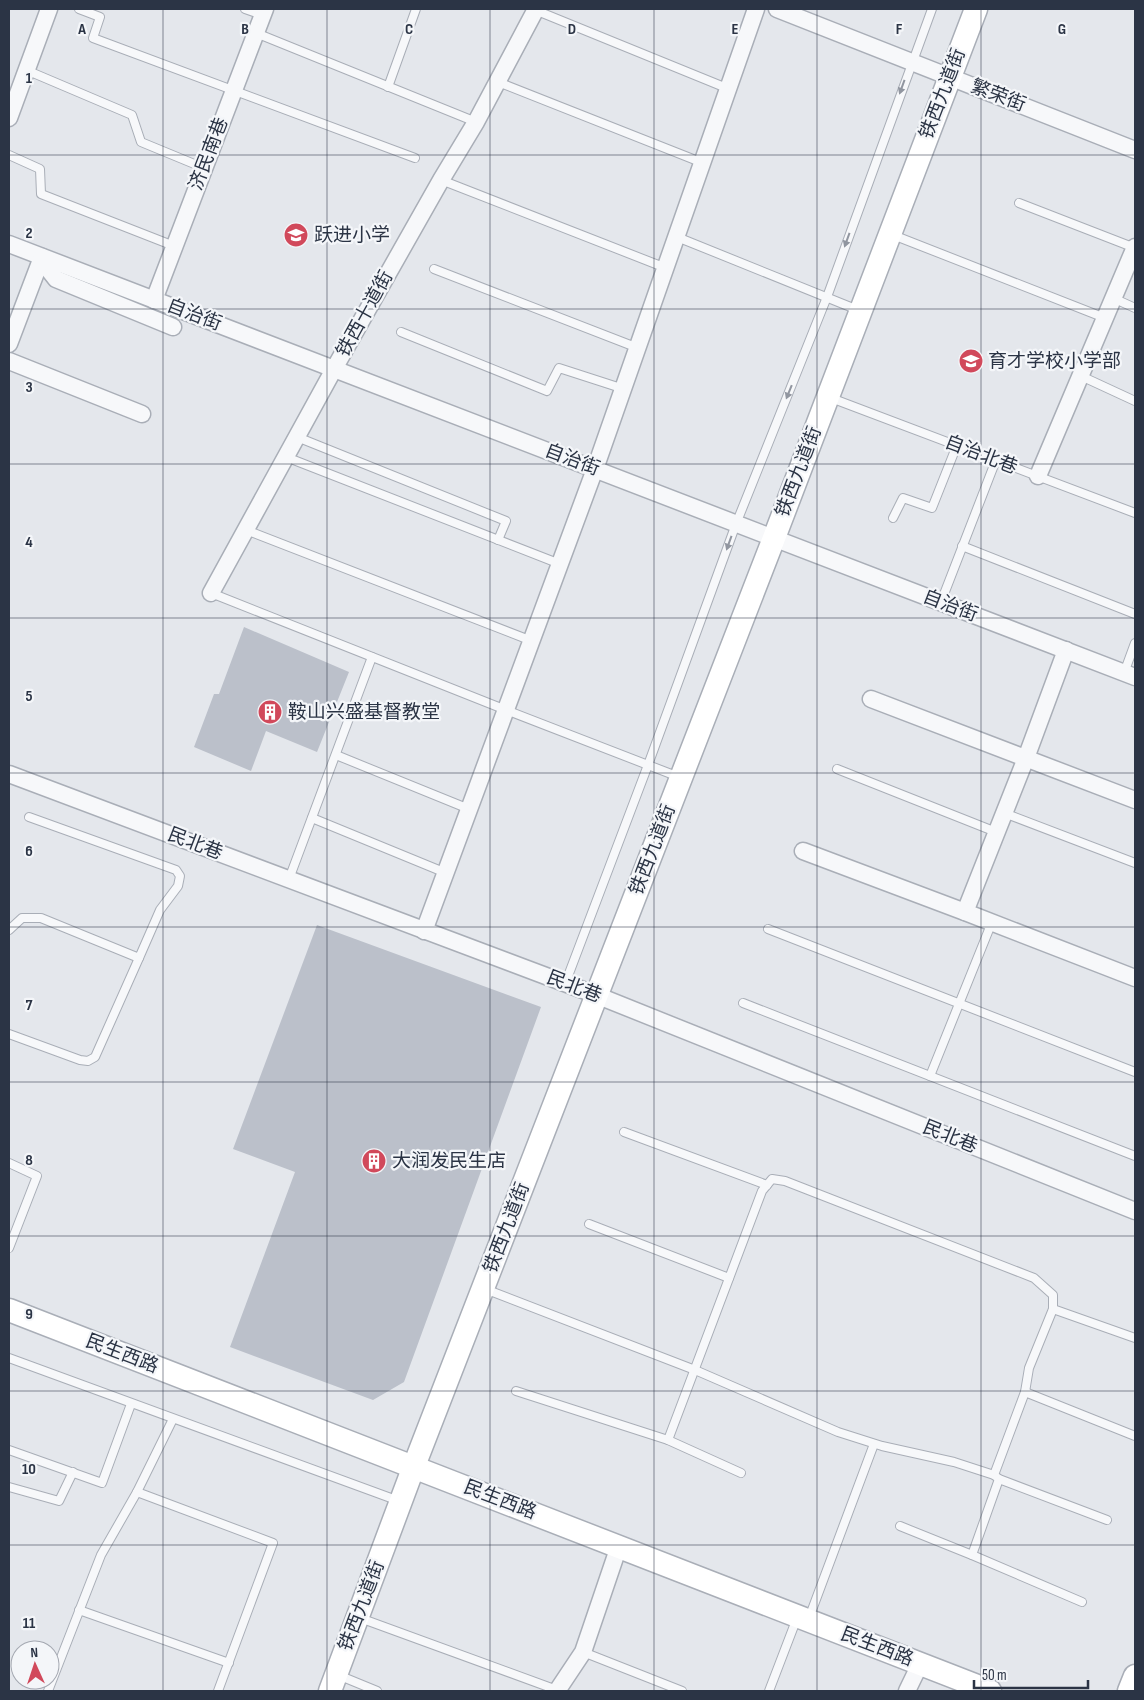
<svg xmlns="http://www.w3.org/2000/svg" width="1144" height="1700" font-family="'Sofia Sans Condensed','Noto Sans SC',sans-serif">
  <rect width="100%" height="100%" fill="#e4e7ec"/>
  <g fill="#bbc0ca">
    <polygon points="244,627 349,672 317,752 266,731 251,771 194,747 214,694 219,694"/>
    <polygon points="317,925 541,1007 404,1382 373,1400 230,1347 295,1172 233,1149"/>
  </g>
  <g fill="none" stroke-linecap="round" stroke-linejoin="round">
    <defs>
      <g id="service">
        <polyline points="79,9 100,17 93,38 415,158"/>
        <polyline points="245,9 262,15"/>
        <polyline points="535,10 729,89"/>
        <polyline points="256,33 476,122"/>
        <polyline points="26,70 132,115 141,142 204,168"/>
        <polyline points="498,82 703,163"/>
        <polyline points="388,87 416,9"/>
        <polyline points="9,155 40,169 41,194 174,246"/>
        <polyline points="441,180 666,268"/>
        <polyline points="1019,203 1135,248"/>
        <polyline points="893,235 1105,318"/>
        <polyline points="677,237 858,310"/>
        <polyline points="434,269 638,348"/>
        <polyline points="1113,298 1135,308"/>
        <polyline points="401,332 547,391 559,368 624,389"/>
        <polyline points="1081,376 1135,401"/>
        <polyline points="831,398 1135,513"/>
        <polyline points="297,437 506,521 498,540"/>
        <polyline points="286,457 560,564"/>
        <polyline points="893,518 903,498 932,508 957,445"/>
        <polyline points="246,530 532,641"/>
        <polyline points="962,546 1135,614"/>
        <polyline points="211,593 506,710 679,777"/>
        <polyline points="941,602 996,460"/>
        <polyline points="1124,673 1135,643"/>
        <polyline points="336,755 469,809"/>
        <polyline points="837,769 996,832"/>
        <polyline points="1004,813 1135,863"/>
        <polyline points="312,818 446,873"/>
        <polyline points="289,879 372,657"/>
        <polyline points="768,929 1135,1072"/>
        <polyline points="9,930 22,918 41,918 139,958 160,910 178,886 180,876 176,870 29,817"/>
        <polyline points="565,984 648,765 736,524 827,297 932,9"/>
        <polyline points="743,1003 1135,1156"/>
        <polyline points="9,1034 80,1060 88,1061 95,1057 139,958"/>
        <polyline points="930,1076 992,922"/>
        <polyline points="624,1132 767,1185"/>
        <polyline points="9,1163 37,1176 9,1248"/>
        <polyline points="589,1224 729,1278"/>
        <polyline points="485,1289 695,1370 838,1432 882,1446 954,1462 994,1475 999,1479 1107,1520"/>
        <polyline points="1053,1309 1135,1338"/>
        <polyline points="9,1358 399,1501"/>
        <polyline points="516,1391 668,1440 741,1473"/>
        <polyline points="1025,1392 1135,1436"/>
        <polyline points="668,1440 762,1191 772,1179 785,1181 1034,1278 1053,1295 1053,1309 1029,1368 1025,1392 994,1475"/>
        <polyline points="9,1450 102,1483 131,1404"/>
        <polyline points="9,1487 59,1501 73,1472"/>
        <polyline points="137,1492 273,1543 218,1691"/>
        <polyline points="900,1526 972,1555 1082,1602"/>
        <polyline points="972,1555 999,1479"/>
        <polyline points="79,1610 229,1663"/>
        <polyline points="360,1618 557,1690"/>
        <polyline points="809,1618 874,1444"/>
        <polyline points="583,1652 682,1691"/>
        <polyline points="338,1675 377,1691"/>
        <polyline points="48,1691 101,1555 137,1492 173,1419"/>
        <polyline points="769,1691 797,1618"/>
      </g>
      <g id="minor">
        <polyline points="777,9 1135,150"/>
        <polyline points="9,118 49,9"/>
        <polyline points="9,244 1135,677"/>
        <polyline points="41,260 56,279 173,327"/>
        <polyline points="154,300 265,9"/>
        <polyline points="9,344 42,257"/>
        <polyline points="9,361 142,414"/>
        <polyline points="1038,476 1135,247"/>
        <polyline points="211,593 334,369 441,180 476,122 536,9"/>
        <polyline points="871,699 1135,800"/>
        <polyline points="9,774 591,993 1135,1211"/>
        <polyline points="803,851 965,912 1135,978"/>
        <polyline points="965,912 1026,758 1066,650"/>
        <polyline points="424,931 595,469 756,9"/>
        <polyline points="557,1691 583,1652 619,1546"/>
        <polyline points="907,1691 920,1664"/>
      </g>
      <g id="secondary">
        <polyline points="9,1310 990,1691"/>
        <polyline points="330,1691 414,1466 774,538 976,9"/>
        <polyline points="1129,1691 1135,1676"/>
      </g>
    </defs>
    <use href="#service" stroke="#a9aeb7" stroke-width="10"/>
    <use href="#minor" stroke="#a9aeb7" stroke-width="19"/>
    <use href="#secondary" stroke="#a9aeb7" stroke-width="25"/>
    <use href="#service" stroke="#f7f8fa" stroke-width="8"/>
    <use href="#minor" stroke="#f7f8fa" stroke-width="16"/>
    <use href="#secondary" stroke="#fff" stroke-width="22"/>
  </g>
  <defs><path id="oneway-solid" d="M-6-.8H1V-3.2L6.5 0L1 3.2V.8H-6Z" transform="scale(1.25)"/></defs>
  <g fill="#9196a0">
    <use href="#oneway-solid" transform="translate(902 87) rotate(110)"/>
    <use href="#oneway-solid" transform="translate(847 240) rotate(110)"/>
    <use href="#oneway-solid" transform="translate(789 392) rotate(112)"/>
    <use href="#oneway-solid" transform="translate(729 543) rotate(110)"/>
  </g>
  <path fill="none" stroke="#2b3445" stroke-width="1" stroke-opacity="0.55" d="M163 9V1691M327 9V1691M490 9V1691M654 9V1691M817 9V1691M981 9V1691M9 155H1135M9 309H1135M9 464H1135M9 618H1135M9 773H1135M9 927H1135M9 1082H1135M9 1236H1135M9 1391H1135M9 1545H1135"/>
  <defs>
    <symbol id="school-disc" viewBox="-11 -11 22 22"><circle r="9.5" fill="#d1495b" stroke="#f4f6f9"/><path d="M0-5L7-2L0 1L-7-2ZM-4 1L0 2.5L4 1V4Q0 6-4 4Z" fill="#fff"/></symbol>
    <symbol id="building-disc" viewBox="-11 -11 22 22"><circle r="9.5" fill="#d1495b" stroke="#f4f6f9"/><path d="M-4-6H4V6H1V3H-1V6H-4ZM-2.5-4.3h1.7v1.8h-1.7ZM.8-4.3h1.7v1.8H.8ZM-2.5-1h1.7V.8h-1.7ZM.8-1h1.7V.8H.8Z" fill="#fff"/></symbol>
  </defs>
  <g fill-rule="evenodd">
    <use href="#school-disc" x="282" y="221" width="28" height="28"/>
    <use href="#school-disc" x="957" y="347" width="28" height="28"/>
    <use href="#building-disc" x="256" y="698" width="28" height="28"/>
    <use href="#building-disc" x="360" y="1147" width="28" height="28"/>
  </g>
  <g text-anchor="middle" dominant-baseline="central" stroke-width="4.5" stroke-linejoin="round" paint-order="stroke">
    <g font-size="19" fill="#2b3445" stroke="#f4f6f9">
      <text transform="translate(943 94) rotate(-69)">铁西九道街</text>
      <text transform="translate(998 96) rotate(21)">繁荣街</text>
      <text transform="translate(209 154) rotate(-69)">济民南巷</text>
      <text transform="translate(365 314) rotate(-61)">铁西十道街</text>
      <text transform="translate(194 315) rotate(21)">自治街</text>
      <text transform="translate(981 455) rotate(21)">自治北巷</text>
      <text transform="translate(572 460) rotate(21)">自治街</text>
      <text transform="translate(799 472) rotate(-69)">铁西九道街</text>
      <text transform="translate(950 606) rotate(21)">自治街</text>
      <text transform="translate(195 844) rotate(21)">民北巷</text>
      <text transform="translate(653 850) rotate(-69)">铁西九道街</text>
      <text transform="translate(574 987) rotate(21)">民北巷</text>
      <text transform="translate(950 1137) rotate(22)">民北巷</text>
      <text transform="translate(507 1228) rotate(-69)">铁西九道街</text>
      <text transform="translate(122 1354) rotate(21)">民生西路</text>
      <text transform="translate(500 1500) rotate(21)">民生西路</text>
      <text transform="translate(362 1606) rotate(-69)">铁西九道街</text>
      <text transform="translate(877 1647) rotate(21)">民生西路</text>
    </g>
    <g font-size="19" fill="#2b3445" stroke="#f4f6f9" text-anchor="start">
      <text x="314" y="235">跃进小学</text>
      <text x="988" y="361">育才学校小学部</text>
      <text x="288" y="712">鞍山兴盛基督教堂</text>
      <text x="392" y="1161">大润发民生店</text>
    </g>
  </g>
  <g font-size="16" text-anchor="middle" font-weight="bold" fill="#2b3445" stroke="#f4f6f9" stroke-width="4.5" stroke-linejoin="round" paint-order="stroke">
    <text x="82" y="34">A</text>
    <text x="245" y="34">B</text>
    <text x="409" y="34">C</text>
    <text x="572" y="34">D</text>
    <text x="735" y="34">E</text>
    <text x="899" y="34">F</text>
    <text x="1062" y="34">G</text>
    <text x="29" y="83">1</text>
    <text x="29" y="238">2</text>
    <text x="29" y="392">3</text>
    <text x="29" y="547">4</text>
    <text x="29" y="701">5</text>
    <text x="29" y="856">6</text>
    <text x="29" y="1010">7</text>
    <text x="29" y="1165">8</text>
    <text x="29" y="1319">9</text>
    <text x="29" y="1474">10</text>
    <text x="29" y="1628">11</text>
  </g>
  <rect width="1144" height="1700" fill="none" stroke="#2b3445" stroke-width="20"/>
  <g transform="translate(35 1665) rotate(357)"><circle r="24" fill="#f4f6f9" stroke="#a4a8b1"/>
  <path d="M0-4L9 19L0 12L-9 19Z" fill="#d1495b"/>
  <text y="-8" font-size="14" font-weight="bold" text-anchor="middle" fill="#2b3445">N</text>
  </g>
  <path d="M974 1680v8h114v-8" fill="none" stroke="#2b3445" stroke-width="2.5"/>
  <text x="982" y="1680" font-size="15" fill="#2b3445" stroke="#f4f6f9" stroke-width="4" paint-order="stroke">50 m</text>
</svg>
